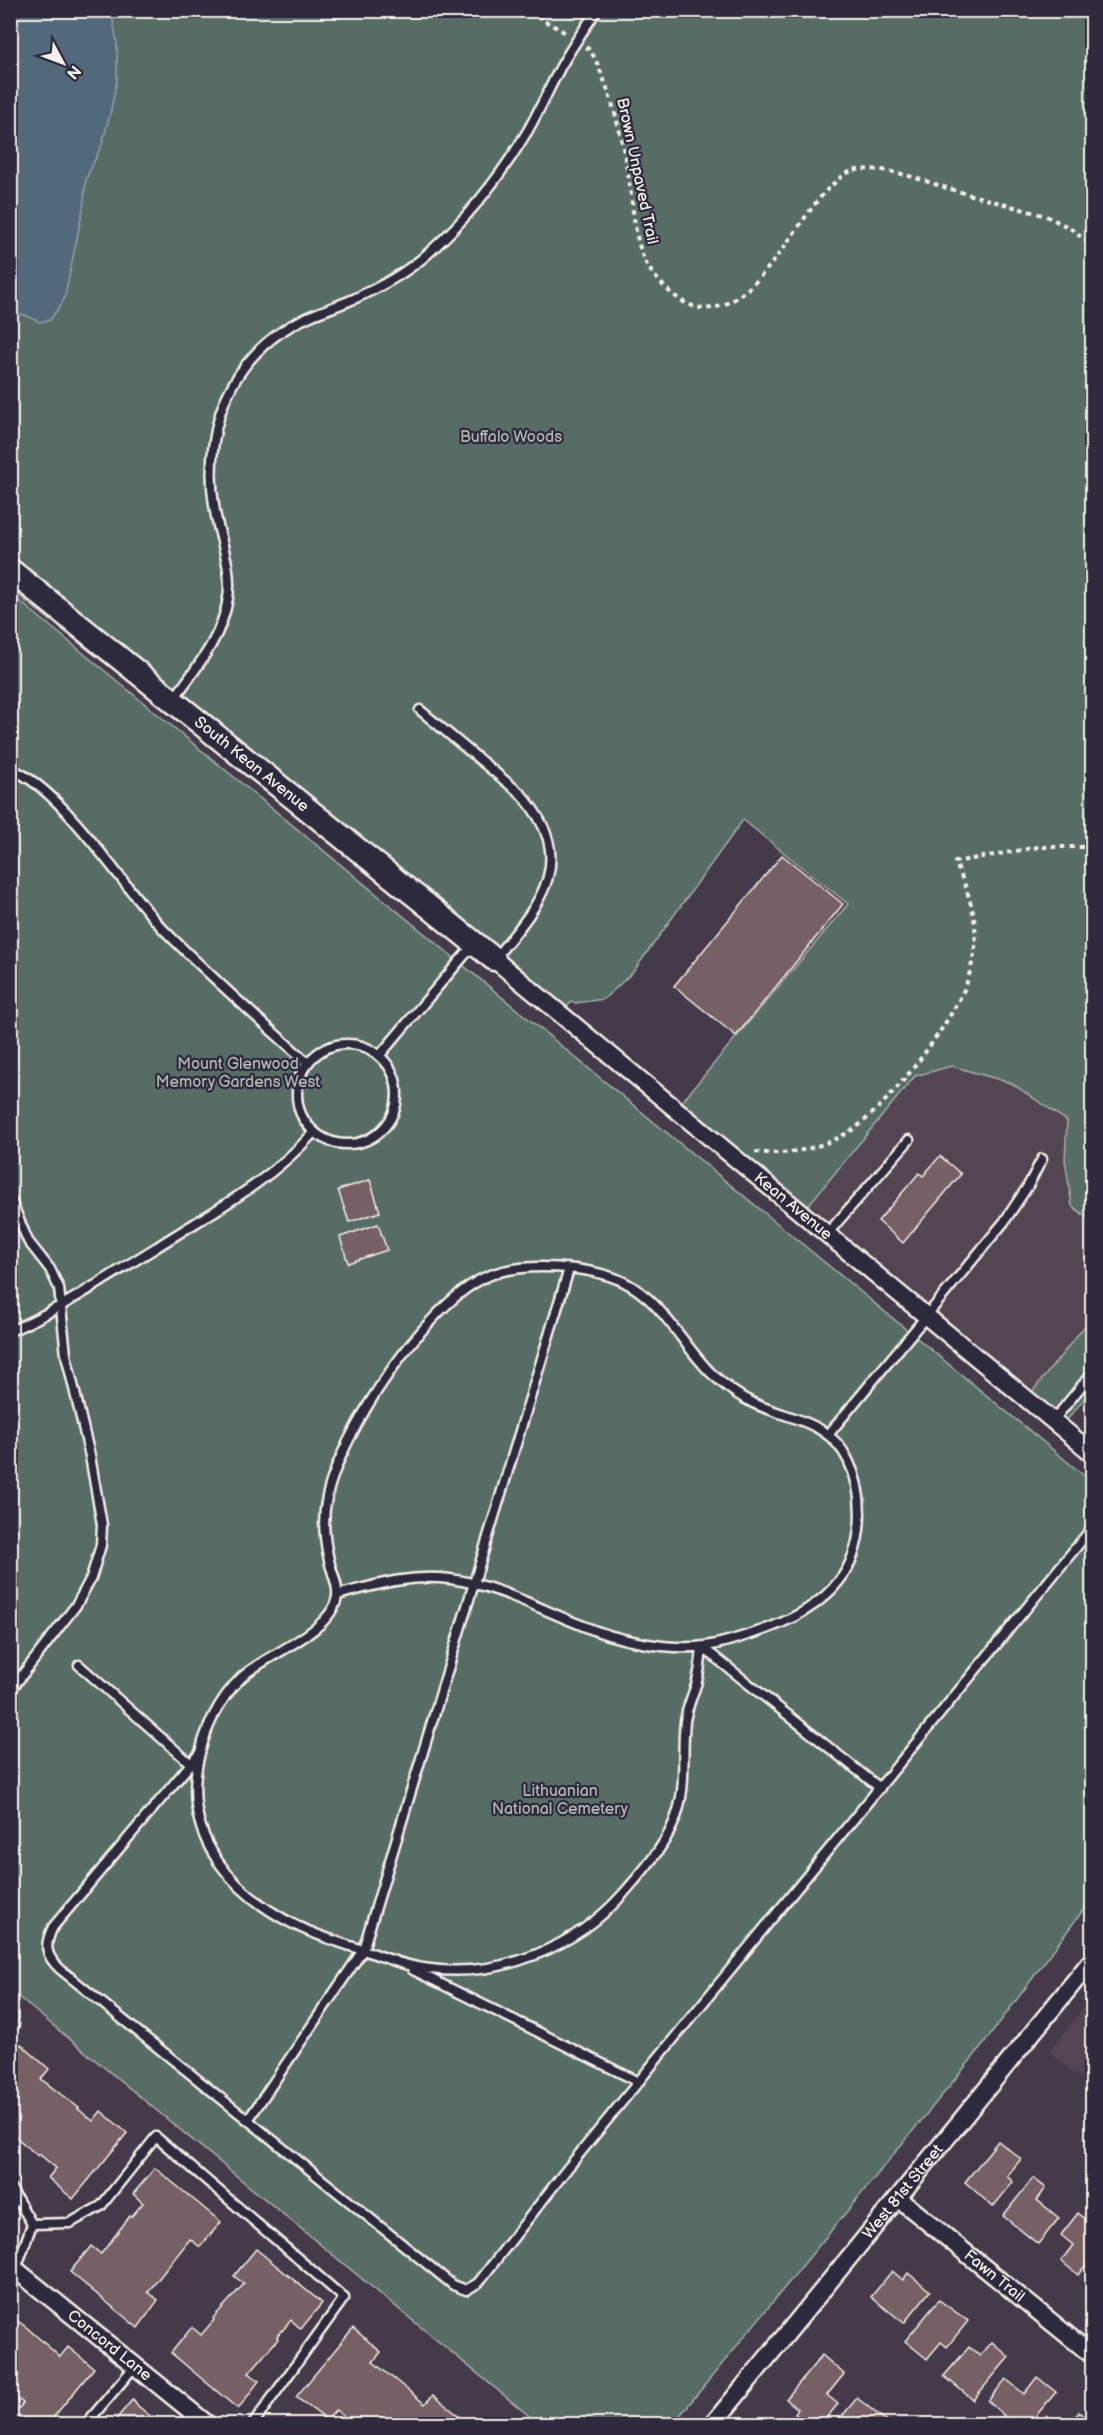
<svg xmlns="http://www.w3.org/2000/svg" width="1103" height="2435" font-family="'Balsamiq Sans',sans-serif">
  <rect width="100%" height="100%" fill="#443a49"/>
  <filter id="ink" filterUnits="userSpaceOnUse"><feTurbulence type="fractalNoise" baseFrequency=".0167" numOctaves="2"/><feDisplacementMap in="SourceGraphic" scale="12" xChannelSelector="R" yChannelSelector="G"/><feConvolveMatrix kernelMatrix="1 2 1 2 8 2 1 2 1" color-interpolation-filters="sRGB"/></filter>
  <g filter="url(#ink)">
    <g fill="#534551">
      <polygon points="967,1012 1092,1114 1092,1317 1028,1397 802,1213"/>
      <polygon points="1092,1996 1092,2088 1049,2052"/>
    </g>
    <g fill="#596c66" stroke="#a6aea7" stroke-width="1.5">
      <polygon points="10,11 1092,11 1092,1221 1072,1206 1065,1160 1067,1121 1011,1083 952,1066 915,1076 802,1213 675,1110 848,904 743,820 633,972 604,999 575,1003 572,1001 560,1016 569,1023 11,590"/>
      <polygon points="10,593 1092,1482 1092,1898 983,2045 673,2424 539,2424 11,1991"/>
      <polygon points="1092,1317 1092,1389 1063,1425 1028,1397"/>
    </g>
    <polygon fill="#51697a" stroke="#929fa6" stroke-width="1.5" points="11,10 111,11 117,42 117,80 110,114 102,144 86,179 83,209 64,300 50,320 40,322 25,315 11,312"/>
    <g fill="#766064" stroke="#f4f1e8" stroke-width="1.5">
      <polygon points="782,855 843,904 736,1036 674,986"/>
      <polygon points="940,1156 961,1174 903,1243 878,1221 919,1173 923,1176"/>
      <polygon points="370,1180 380,1212 349,1222 338,1190"/>
      <polygon points="378,1224 387,1250 348,1263 340,1237"/>
      <polygon points="21,2044 49,2069 41,2079 79,2108 78,2109 93,2121 101,2111 127,2133 73,2199 48,2178 56,2168 39,2154 38,2156 10,2132 10,2058"/>
      <polygon points="998,2141 1021,2159 1007,2176 1013,2182 993,2207 965,2182"/>
      <polygon points="155,2168 221,2222 200,2247 190,2239 148,2292 158,2300 138,2328 70,2272 91,2246 101,2254 130,2216 131,2217 143,2203 133,2194"/>
      <polygon points="1033,2178 1046,2188 1037,2200 1059,2218 1038,2244 1003,2216"/>
      <polygon points="1078,2213 1092,2224 1092,2257 1078,2275 1061,2261 1073,2245 1061,2235"/>
      <polygon points="256,2249 322,2303 301,2329 291,2320 277,2337 278,2339 249,2373 259,2381 238,2409 171,2353 192,2327 201,2335 214,2320 213,2318 244,2284 234,2276"/>
      <polygon points="892,2271 903,2280 908,2273 930,2291 904,2323 871,2297"/>
      <polygon points="939,2300 968,2321 947,2347 941,2342 927,2359 905,2341"/>
      <polygon points="10,2316 25,2326 60,2357 68,2347 94,2368 48,2424 28,2424 15,2414 23,2403 10,2393"/>
      <polygon points="353,2328 381,2352 373,2362 425,2404 433,2395 459,2416 452,2424 352,2424 336,2410 327,2420 296,2397"/>
      <polygon points="992,2342 1009,2357 973,2400 944,2376 969,2347 980,2356"/>
      <polygon points="822,2355 844,2374 827,2395 838,2404 821,2424 808,2424 795,2414 798,2409 786,2399"/>
      <polygon points="1037,2377 1056,2392 1029,2424 1013,2424 988,2401 1006,2379 1024,2394"/>
      <polygon points="857,2398 890,2424 843,2424 838,2421"/>
      <polygon points="133,2399 138,2406 160,2424 112,2424"/>
      <polygon points="1079,2412 1092,2423 1092,2424 1069,2424"/>
      <polygon points="1047,2415 1059,2424 1039,2424"/>
    </g>
    <g fill="none" stroke-linecap="round" stroke-linejoin="round">
      <defs>
        <g id="lane">
          <path d="M173 700C196 668 222 638 228 598 233 566 218 536 214 505 208 467 213 419 232 386 249 355 276 331 308 317 326 309 345 304 362 295 388 283 413 268 434 248 470 215 502 174 527 132 539 111 549 89 560 68 571 48 584 29 597 10"/>
          <path d="M420 710 521 794C580 860 540 904 494 959"/>
          <path d="M10 769C61 786 124 889 164 930 210 976 259 1020 308 1063"/>
          <circle cx="347" cy="1094" r="50"/>
          <polyline points="380,1055 474,944"/>
          <polyline points="10,1198 28,1241 50,1269 59,1288 66,1355 90,1456 102,1525 101,1545 91,1578 77,1604 10,1691"/>
          <polyline points="827,1234 909,1140"/>
          <path d="M10 1331C62 1309 109 1276 157 1247 213 1211 269 1183 314 1132"/>
          <polyline points="1053,1421 1092,1373"/>
          <polyline points="828,1435 1004,1222 1028,1186 1042,1159"/>
          <path d="M337 1595C375 1585 410 1574 450 1579 497 1585 537 1608 581 1625 615 1640 668 1651 705 1646 722 1644 738 1638 754 1633 786 1623 818 1608 839 1581 864 1549 866 1496 848 1460 829 1420 787 1419 753 1403 738 1396 724 1385 712 1374 682 1345 663 1301 624 1282 591 1266 523 1261 488 1276 427 1301 340 1434 327 1497 322 1518 324 1539 329 1560 331 1571 339 1585 337 1597 331 1633 266 1654 242 1677 217 1701 203 1733 197 1767 185 1841 234 1895 297 1926 320 1937 344 1944 369 1952 389 1959 408 1967 430 1969 501 1978 576 1947 623 1894 642 1872 663 1849 674 1822 688 1789 681 1755 685 1721 687 1708 692 1697 696 1685 700 1672 701 1660 702 1647"/>
          <polyline points="702,1647 880,1788"/>
          <polyline points="79,1665 191,1764"/>
          <path d="M199 1754 53 1927C44 1945 45 1955 60 1969L453 2285 466 2290 478 2283 567 2169 1092 1528"/>
          <polyline points="413,1970 639,2082"/>
          <polyline points="10,2029 14,2025"/>
          <polyline points="248,2120 363,1950 569,1269"/>
          <polyline points="10,2187 32,2224 16,2269"/>
          <polyline points="32,2224 70,2223 101,2206 156,2137 344,2298 253,2424"/>
          <polyline points="86,2424 135,2366"/>
        </g>
        <g id="street">
          <path id="s1" d="M494 959 1092 1453"/>
          <path id="s2" d="M898 2198 1092 2355"/>
          <path id="s3" d="M10 2265 207 2424"/>
          <path id="s4" d="M713 2424 1092 1960"/>
        </g>
        <g id="secondary">
          <path id="s5" d="M10 570 494 959"/>
        </g>
      </defs>
      <use href="#lane" stroke="#f4f1e8" stroke-width="13"/>
      <use href="#street" stroke="#f4f1e8" stroke-width="21"/>
      <use href="#secondary" stroke="#f4f1e8" stroke-width="27"/>
      <g stroke="#f4f1e8" stroke-width="4" stroke-dasharray="4.5 4.5" stroke-linecap="butt">
        <polyline points="531,10 543,20 568,34"/>
        <path d="M586 47 591 51C612 91 622 137 629 181 633 206 634 234 643 257 651 275 666 290 682 301 742 338 793 224 827 190 834 183 843 174 852 171 884 164 920 180 950 189 982 198 1014 207 1046 216L1070 228 1092 246"/>
        <path d="M755 1152C787 1156 819 1149 847 1133 884 1113 950 1025 966 985 969 976 972 964 974 954 980 923 968 890 955 862L1038 847H1092"/>
      </g>
      <use href="#lane" stroke="#2f2a3d" stroke-width="8"/>
      <use href="#street" stroke="#2f2a3d" stroke-width="16"/>
      <use href="#secondary" stroke="#2f2a3d" stroke-width="22"/>
    </g>
  </g>
  <g text-anchor="middle" dominant-baseline="central" stroke-width="4.5" stroke-linejoin="round" paint-order="stroke">
    <g font-size="16" fill="#f4f1e8" stroke="#2f2a3d">
      <text transform="translate(637 171) rotate(78)">Brown Unpaved Trail</text>
      <text stroke="none"><textPath href="#s5" startOffset="310">South Kean Avenue</textPath></text>
      <text stroke="none"><textPath href="#s1" startOffset="388">Kean Avenue</textPath></text>
      <text stroke="none"><textPath href="#s4" startOffset="300">West 81st Street</textPath></text>
      <text stroke="none"><textPath href="#s2" startOffset="124">Fawn Trail</textPath></text>
      <text stroke="none"><textPath href="#s3" startOffset="128">Concord Lane</textPath></text>
    </g>
    <g font-size="16" fill="#aeb5ae" stroke="#2f2a3d">
      <text x="511" y="437">Buffalo Woods</text>
      <text x="238" y="1064">Mount Glenwood<tspan x="238" dy="18">Memory Gardens West</tspan></text>
      <text x="560" y="1791">Lithuanian<tspan x="560" dy="18">National Cemetery</tspan></text>
    </g>
  </g>
  <rect width="1103" height="2435" fill="none" stroke="#2f2a3d" stroke-width="36"/>
  <rect x="18" y="18" width="1067" height="2399" fill="none" stroke="#f4f1e8" stroke-width="2" filter="url(#ink)"/>
  <g transform="translate(63 63) rotate(131)" stroke="#2f2a3d" stroke-width="4.5" paint-order="stroke">
  <path d="M0-4.5L10 22L0 15L-10 22Z" fill="#f4f1e8"/>
  <text y="-9" font-size="16" font-weight="bold" text-anchor="middle" fill="#f4f1e8">N</text>
  </g>
</svg>
